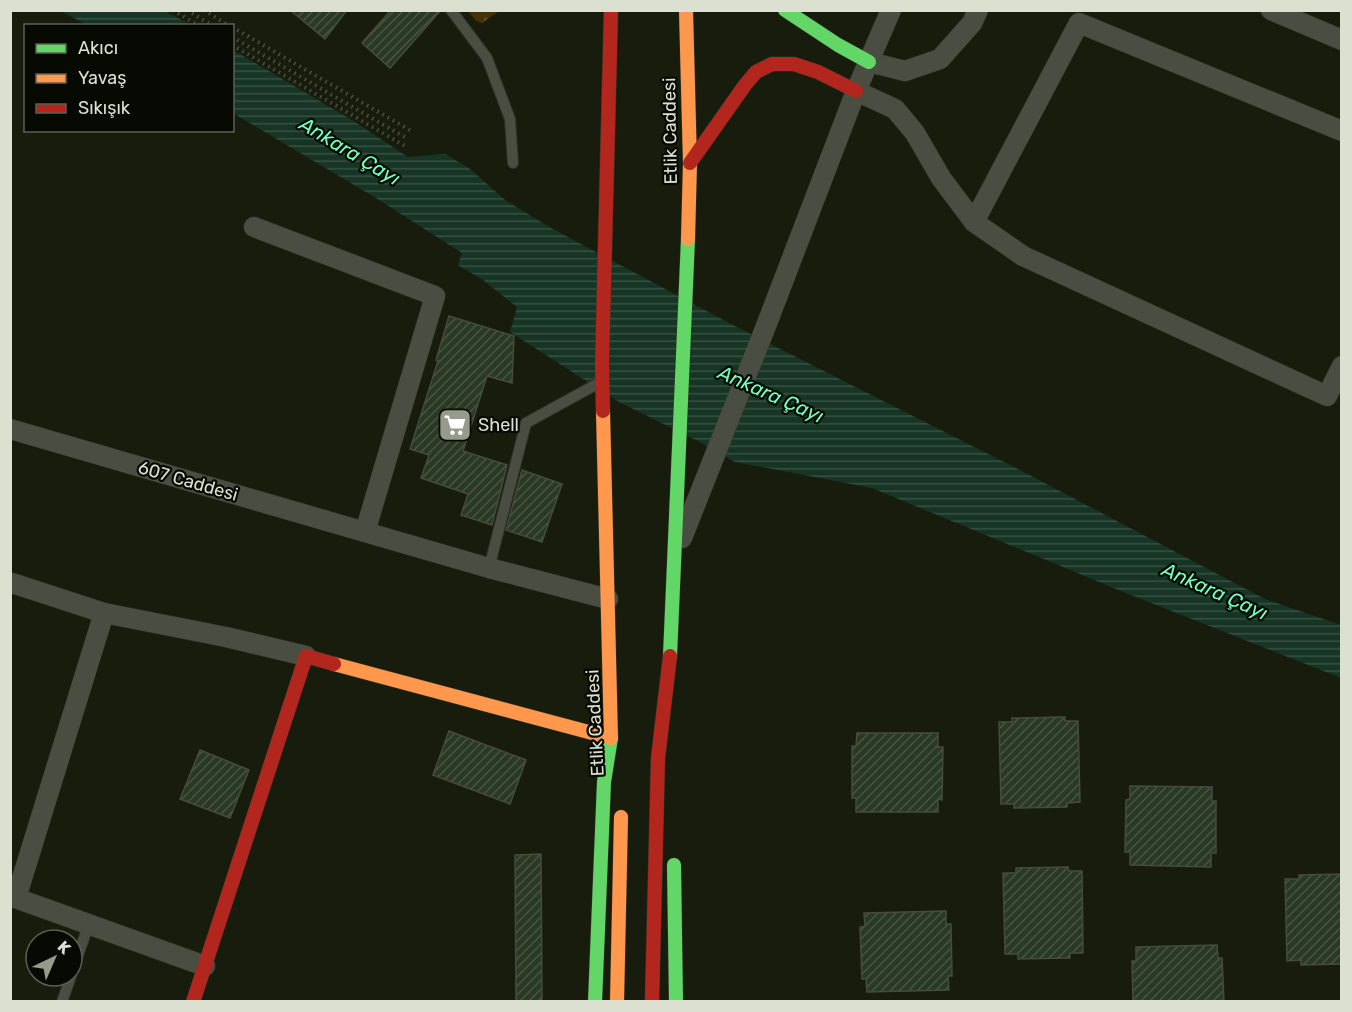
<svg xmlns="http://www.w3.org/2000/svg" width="1352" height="1012" font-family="Rubik,sans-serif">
  <defs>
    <pattern id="forest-firs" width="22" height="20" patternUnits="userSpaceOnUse" patternTransform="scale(1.5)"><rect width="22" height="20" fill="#453204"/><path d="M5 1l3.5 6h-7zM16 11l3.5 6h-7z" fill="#5f4f28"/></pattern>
    <pattern id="water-rules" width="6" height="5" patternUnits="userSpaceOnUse" patternTransform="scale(1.5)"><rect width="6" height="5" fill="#163525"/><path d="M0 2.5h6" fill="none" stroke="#375244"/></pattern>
    <pattern id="building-hatch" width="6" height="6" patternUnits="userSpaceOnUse" patternTransform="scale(1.5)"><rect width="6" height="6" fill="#2a3923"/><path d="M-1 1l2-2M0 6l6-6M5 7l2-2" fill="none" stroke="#485542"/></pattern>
  </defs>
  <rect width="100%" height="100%" fill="#181c0c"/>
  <polygon fill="url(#forest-firs)" points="468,11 499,11 482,23 476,21"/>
  <g fill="url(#water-rules)">
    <polygon points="61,11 165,11 191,25 87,25"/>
    <polygon points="233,50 352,120 408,157 445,154 469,168 505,200 551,228 729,323 1018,469 1265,599 1341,625 1341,678 1116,589 872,488 735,462 700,442 619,402 510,332 517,307 483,280 458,265 462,253 376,198 233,113"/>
  </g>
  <g fill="url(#building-hatch)" stroke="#454b3f" stroke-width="1.5">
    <polygon points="290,10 347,10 325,39"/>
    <polygon points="391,10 441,10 390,68 362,43"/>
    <polygon points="449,316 514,336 512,383 487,376 463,451 507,465 492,525 461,515 468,494 421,478 429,455 410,449 438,361 436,360"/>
    <polygon points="522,470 562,484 542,542 506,530"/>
    <polygon points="1065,717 1065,721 1078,721 1080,802 1067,803 1067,807 1014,808 1014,804 1001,804 999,722 1012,722 1012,718"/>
    <polygon points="449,731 526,760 510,804 433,775"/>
    <polygon points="857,733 938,733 938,747 943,747 942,800 938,799 938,812 856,812 856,798 852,798 852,746 856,746"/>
    <polygon points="200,750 249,770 230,818 180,799"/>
    <polygon points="1130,786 1212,787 1212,801 1216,801 1216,853 1211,853 1211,867 1130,865 1130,852 1125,852 1126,800 1130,799"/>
    <polygon points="541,854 542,1002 516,1002 515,855"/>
    <polygon points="1068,867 1069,871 1082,871 1083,953 1070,953 1070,958 1018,959 1018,954 1005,954 1003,873 1016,873 1016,868"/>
    <polygon points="1341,874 1341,964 1301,965 1301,960 1287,961 1285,879 1299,879 1299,875"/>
    <polygon points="946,911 946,924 951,924 952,976 948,976 949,990 867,992 866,979 862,979 860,927 865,926 864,913"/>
    <polygon points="1217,945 1218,958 1222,958 1224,1002 1133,1002 1132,961 1136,961 1136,947"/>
  </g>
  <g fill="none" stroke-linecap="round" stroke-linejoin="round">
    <defs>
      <g id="lane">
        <polyline points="451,10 487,58 510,119 513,163"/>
        <polyline points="489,568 526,423 597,384"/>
        <polyline points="72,972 89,924"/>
        <polyline points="62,1002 71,976"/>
      </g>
      <g id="street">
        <polyline points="1271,10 1342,40"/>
        <polyline points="869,62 905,71 940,59 972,23 978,10"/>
        <polyline points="856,91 895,109 915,133 941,178 974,222 1023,256 1327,396 1342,366"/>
        <polyline points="974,222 1079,23 1342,131"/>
        <polyline points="254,227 435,296 365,532"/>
        <polyline points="10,429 489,568 608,599"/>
        <polyline points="682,538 766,326 856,91 891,10"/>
        <polyline points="12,583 104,613 226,637 306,656"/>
        <polyline points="10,896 205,966"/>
        <polyline points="16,898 104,613"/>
      </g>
      <g id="fast">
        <polyline points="785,10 838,45 869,62"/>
        <polyline points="670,656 688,239"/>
        <polyline points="674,865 676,1002"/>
        <polyline points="595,1002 604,782 611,738"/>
      </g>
      <g id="slow">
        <polyline points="686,10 690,163 688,239"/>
        <polyline points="603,411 611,738"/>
        <polyline points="334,664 611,738"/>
        <polyline points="617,1002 621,817"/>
      </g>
      <g id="jam">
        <polyline points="690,163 745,85 756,72 772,64 794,64 818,72 856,91"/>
        <polyline points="603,411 602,364 611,10"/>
        <polyline points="193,1002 306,656 334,664"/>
        <polyline points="652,1002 658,758 670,656"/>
      </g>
    </defs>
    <use href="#lane" stroke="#33352c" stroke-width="12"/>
    <use href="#street" stroke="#33352c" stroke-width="21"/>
    <use href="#fast" stroke="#33352c" stroke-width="15"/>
    <use href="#slow" stroke="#33352c" stroke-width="15"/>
    <use href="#jam" stroke="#33352c" stroke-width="15"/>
    <g stroke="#4d5045" stroke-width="4" stroke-dasharray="1.5 4.5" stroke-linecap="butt">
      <polyline points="173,10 199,26"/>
      <polyline points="187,10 213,26"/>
      <polyline points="204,10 229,26"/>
      <polyline points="232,27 413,132"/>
      <polyline points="232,37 408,139"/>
      <polyline points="232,45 405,146"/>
    </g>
    <use href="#lane" stroke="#4a4d41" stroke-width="10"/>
    <use href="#street" stroke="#4a4d41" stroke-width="20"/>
    <use href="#fast" stroke="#63d668" stroke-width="14"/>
    <use href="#slow" stroke="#ff974d" stroke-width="14"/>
    <use href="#jam" stroke="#b3261e" stroke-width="14"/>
  </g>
  <defs>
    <symbol id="supermarket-square" viewBox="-11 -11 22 22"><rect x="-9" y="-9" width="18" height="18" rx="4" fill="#979b8b" stroke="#070a02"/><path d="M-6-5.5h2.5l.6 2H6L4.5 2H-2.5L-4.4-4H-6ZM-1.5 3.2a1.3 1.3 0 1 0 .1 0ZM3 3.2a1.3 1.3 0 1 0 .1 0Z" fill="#fff"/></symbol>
  </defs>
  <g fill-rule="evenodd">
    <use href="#supermarket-square" x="436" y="406" width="38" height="38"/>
  </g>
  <g text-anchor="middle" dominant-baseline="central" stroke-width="4.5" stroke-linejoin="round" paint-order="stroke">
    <g font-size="18" fill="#dbe0d0" stroke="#070a02">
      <text transform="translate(670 131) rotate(-91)">Etlik Caddesi</text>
      <text transform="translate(188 481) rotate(16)">607 Caddesi</text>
      <text transform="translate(595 723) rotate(-93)">Etlik Caddesi</text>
    </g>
    <g font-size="18" fill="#dbe0d0" stroke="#070a02" text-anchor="start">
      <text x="478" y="425">Shell</text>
    </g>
    <g font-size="20" font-style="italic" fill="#71fdbf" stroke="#070a02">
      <text transform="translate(350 151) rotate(31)">Ankara Çayı</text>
      <text transform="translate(771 394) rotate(24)">Ankara Çayı</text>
      <text transform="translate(1215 591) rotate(24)">Ankara Çayı</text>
    </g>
  </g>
  <rect width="1352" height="1012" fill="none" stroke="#dbe0d0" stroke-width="24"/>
  <rect x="24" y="24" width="210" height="108" fill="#070a02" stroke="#5c6054" stroke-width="1.5"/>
  <rect x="36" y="44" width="30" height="9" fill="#63d668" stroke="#5c6054" stroke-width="1.5"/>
  <text x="78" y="54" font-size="18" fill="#dbe0d0">Akıcı</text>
  <rect x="36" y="74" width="30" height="9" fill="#ff974d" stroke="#5c6054" stroke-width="1.5"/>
  <text x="78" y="84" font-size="18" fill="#dbe0d0">Yavaş</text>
  <rect x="36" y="104" width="30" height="9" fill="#b3261e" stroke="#5c6054" stroke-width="1.5"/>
  <text x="78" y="114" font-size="18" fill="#dbe0d0">Sıkışık</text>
  <g transform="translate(54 958) rotate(44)"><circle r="28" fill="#070a02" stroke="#5c6054" stroke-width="1.5"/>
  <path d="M0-4.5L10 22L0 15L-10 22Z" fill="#979b8b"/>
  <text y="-9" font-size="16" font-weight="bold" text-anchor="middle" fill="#dbe0d0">K</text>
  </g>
</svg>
